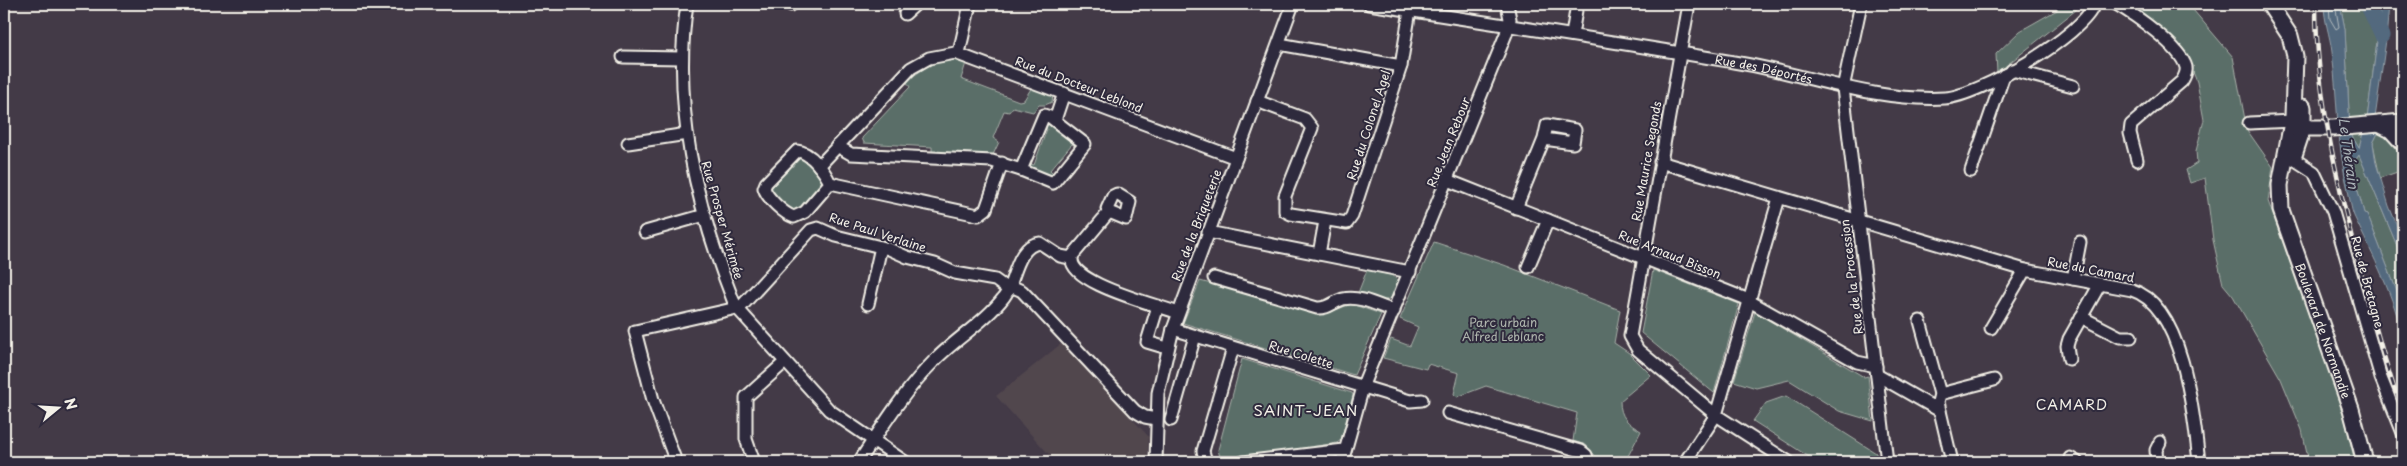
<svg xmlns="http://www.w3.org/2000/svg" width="2407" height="466" font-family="'Playpen Sans',sans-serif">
  <rect width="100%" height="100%" fill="#433a47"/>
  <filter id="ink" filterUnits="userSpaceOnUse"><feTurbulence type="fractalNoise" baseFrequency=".02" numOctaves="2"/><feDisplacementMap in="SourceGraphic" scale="10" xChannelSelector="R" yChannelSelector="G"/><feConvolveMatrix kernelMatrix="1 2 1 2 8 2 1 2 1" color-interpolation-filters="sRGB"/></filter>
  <g filter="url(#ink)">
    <polygon fill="#51464e" points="1062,343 1149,437 1147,462 1056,462 996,396"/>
    <g fill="#5a6e68" stroke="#a7b0a8">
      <polygon points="2059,4 2078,4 2076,10 1997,73 1996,54 2020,31 2057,10"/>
      <polygon points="2127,4 2188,4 2233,57 2247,130 2273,167 2268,201 2342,408 2355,462 2309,462 2302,430 2281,379 2233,296 2223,284 2213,240 2205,178 2190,183 2186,170 2197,163 2196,151 2204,120 2197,82 2185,52"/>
      <polygon points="2340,4 2379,4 2380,18 2367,119 2359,148 2350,133 2345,29"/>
      <polygon points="951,58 966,63 961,79 1019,101 1024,100 1032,87 1053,95 1052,102 1045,105 1039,105 1033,112 1013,107 1009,112 1004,111 993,138 999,142 992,157 932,153 932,147 864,143 862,138 910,87 906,81 931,64"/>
      <polygon points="1048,120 1077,143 1077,148 1072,144 1050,170 1055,175 1050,177 1028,168 1029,163 1034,165 1047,129 1041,126"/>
      <path d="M2379 131C2395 135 2403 155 2403 170L2380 178 2373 143Z"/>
      <polygon points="2359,155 2403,260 2403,307 2367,214 2364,213 2352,170 2352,165"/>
      <polygon points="798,157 803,157 823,176 824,184 800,212 792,212 771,193 770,187"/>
      <path d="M1434 242 1504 265 1620 310 1614 343 1629 353 1651 375 1620 401C1620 417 1628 424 1641 431L1627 458 1599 460 1586 445 1573 441 1577 413 1486 386 1457 397 1454 394 1459 373 1428 364 1426 369 1383 358 1391 339 1410 346 1418 327 1400 319Z"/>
      <polygon points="1367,270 1391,275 1398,280 1398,285 1391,298 1383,301 1358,293"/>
      <polygon points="1653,270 1739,304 1714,393 1641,333"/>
      <polygon points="1200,281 1211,284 1215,282 1325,314 1351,304 1381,314 1354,375 1183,323"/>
      <polygon points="1755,312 1864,377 1868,376 1873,421 1839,411 1789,380 1756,388 1734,381"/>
      <polygon points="1242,359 1352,393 1353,395 1341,440 1337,443 1221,460 1218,450"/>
      <polygon points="1786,396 1876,453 1877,462 1817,462 1753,421 1766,403"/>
    </g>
    <path fill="#52697e" stroke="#939fa8" d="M2324 4H2340L2345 29 2350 133 2359 148 2367 119 2380 18 2379 4H2389L2386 40 2375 118 2379 131 2373 143 2376 163 2389 206 2403 240V260L2359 155 2352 165V169L2364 213 2367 214 2403 307V340C2395 297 2373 256 2354 216 2351 209 2350 199 2348 190 2336 141 2338 100 2332 52 2330 35 2324 21 2324 4Z"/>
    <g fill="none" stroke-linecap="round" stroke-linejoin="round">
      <polyline stroke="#b3bbbe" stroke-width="1" points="2329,4 2330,19 2336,29 2339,27 2335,4"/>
      <polyline stroke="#52697e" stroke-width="15" points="2367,4 2382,36"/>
      <defs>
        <g id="minor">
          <path d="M687 4C672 105 696 206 733 300L737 308 829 410 905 462"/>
          <path id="s1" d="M1369 4C1495 24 1620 42 1745 64 1812 76 1876 102 1945 98 1979 96 2084 35 2094 4"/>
          <polyline points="1689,4 1630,336 1638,350 1716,415 1789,462"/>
          <polyline points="1861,4 1843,88 1887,462"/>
          <path d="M2116 4C2135 15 2180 46 2186 67 2187 72 2185 76 2182 81L2131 125 2130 133 2137 160"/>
          <polyline points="791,5 791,4"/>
          <polyline points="905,14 916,4"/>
          <polyline points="1572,35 1577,4"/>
          <polyline points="1279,44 1401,66"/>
          <polyline points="959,53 970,4"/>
          <polyline points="623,57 682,58"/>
          <polyline points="2012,70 2073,86"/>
          <polyline points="1257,101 1305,119 1312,128 1285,196 1285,211 1291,214 1347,223 1352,216 1401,66 1410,10"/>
          <polygon points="1044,115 1050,117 1085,144 1053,183 1021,170"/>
          <polyline points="1055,120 1064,93"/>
          <polyline points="2249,123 2293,121"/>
          <polyline points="628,143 687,134"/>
          <polyline points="837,146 851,154 992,161 1021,170"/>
          <path d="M797 151C811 152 825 172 830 183L805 212 794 217C784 214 767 198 764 188L766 183Z"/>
          <polyline points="2286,154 2314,172 2333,212 2381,378 2403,433"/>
          <path d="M1660 162 2025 270 2132 290C2184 306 2194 416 2199 462"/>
          <polyline points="819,166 911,68 929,58 955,53 1236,158"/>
          <polyline points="1971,171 2004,75"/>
          <polyline points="1447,180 1744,298 1857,362 1876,366"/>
          <polyline points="830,183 978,215 986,209 1002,163"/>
          <polygon points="1117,194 1130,202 1126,219 1109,212 1107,209 1113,196"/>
          <polyline points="1516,208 1544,139 1573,143 1575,130 1547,125 1544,139"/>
          <path d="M1109 212 1073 255C1061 282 1159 305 1178 313"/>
          <polyline points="645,232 705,215"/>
          <polyline points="1208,232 1410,272"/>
          <polyline points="1319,254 1325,221"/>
          <polyline points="1528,267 1548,220"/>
          <path d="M1214 278 1317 308C1328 309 1333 302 1343 299 1359 295 1379 306 1394 311"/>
          <polyline points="2073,279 2080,242"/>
          <polyline points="1011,286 1022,291 1135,411 1145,417 1156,419"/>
          <polyline points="868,304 881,247"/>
          <polyline points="1158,306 1147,342 1167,348"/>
          <polyline points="738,310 811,230 818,228 836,236 889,249 907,257 935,264 955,273 995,280 1009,290"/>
          <polyline points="2081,317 2120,337 2131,337"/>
          <polyline points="1920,321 1940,394 1938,402 1940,411"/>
          <polyline points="1991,328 2025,270"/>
          <polyline points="1173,329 1410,401 1422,400"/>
          <polyline points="2069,359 2067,346 2069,339 2100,284"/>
          <polyline points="1877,375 1940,411 1952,462"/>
          <polyline points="1940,394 1994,380"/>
          <polyline points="1448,413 1581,451 1586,455 1588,462"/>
          <polyline points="1171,420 1195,336"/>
          <polyline points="2070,458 2077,462"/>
          <polyline points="676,462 653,400 635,331 737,308"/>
          <polyline points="754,462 746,439 746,397 785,362"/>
          <path d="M859 462C882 427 904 391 934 361 955 339 985 322 1004 297 1015 283 1016 245 1040 243L1060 256 1071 258"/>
          <polyline points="1156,462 1158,393 1173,329 1293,4"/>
          <polyline points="1206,462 1203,451 1233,348"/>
          <polyline points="1243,462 1344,450"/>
          <polyline points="1342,462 1365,380 1506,34 1510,19 1507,4"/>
          <polyline points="1685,462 1716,415 1779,198"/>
          <polyline points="2157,462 2156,450 2160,442"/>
        </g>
        <g id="major">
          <path id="s2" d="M2269 4 2290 36 2295 56 2293 117 2280 185 2281 210 2351 409 2365 462"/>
          <polyline points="2379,124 2391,130 2403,143"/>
          <polyline points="2293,128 2333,128 2403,122"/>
          <polyline points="2294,155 2303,128 2303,107"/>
        </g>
      </defs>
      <use href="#minor" stroke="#f4f1e8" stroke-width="15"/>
      <use href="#major" stroke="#f4f1e8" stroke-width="19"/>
      <use href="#minor" stroke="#2f2a3d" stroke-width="11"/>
      <use href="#major" stroke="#2f2a3d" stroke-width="15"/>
      <defs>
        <path id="rail" d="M2316 4C2316 92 2336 177 2358 262 2372 313 2384 363 2403 412"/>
      </defs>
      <use href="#rail" stroke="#f4f1e8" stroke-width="4.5"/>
      <use href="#rail" stroke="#2f2a3d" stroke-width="2.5" stroke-dasharray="8" stroke-linecap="butt"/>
    </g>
  </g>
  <g text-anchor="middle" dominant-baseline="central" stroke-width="4" stroke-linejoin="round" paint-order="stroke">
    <g font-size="12" fill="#f4f1e8" stroke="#2f2a3d">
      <text stroke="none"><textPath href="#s1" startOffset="400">Rue des Déportés</textPath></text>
      <text transform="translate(1079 84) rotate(21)">Rue du Docteur Leblond</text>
      <text transform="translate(1368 125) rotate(-72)">Rue du Colonel Agel</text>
      <text transform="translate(1448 142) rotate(-68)">Rue Jean Rebour</text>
      <text transform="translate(1646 161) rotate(-80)">Rue Maurice Segonds</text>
      <text transform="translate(723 220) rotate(74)">Rue Prosper Mérimée</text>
      <text transform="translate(1196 225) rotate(-69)">Rue de la Briqueterie</text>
      <text transform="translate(878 232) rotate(18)">Rue Paul Verlaine</text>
      <text transform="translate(1670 254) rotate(22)">Rue Arnaud Bisson</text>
      <text transform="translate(2091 269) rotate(11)">Rue du Camard</text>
      <text transform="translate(1851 277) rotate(-97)">Rue de la Procession</text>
      <text transform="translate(2368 282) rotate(75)">Rue de Bretagne</text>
      <text stroke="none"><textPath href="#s2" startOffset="342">Boulevard de Normandie</textPath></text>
      <text transform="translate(1301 354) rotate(17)">Rue Colette</text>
    </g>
    <g font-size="12" fill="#afb6ae" stroke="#2f2a3d">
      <text x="1503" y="322">Parc urbain<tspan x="1503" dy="14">Alfred Leblanc</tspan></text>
    </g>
    <g font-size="14" font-style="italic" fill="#abb4b8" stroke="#2f2a3d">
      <text transform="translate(2349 153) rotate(82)">Le Thérain</text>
    </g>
    <g font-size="14" letter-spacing="1" fill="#f4f1e8" stroke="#2f2a3d">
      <text x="2072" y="404">CAMARD</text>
    </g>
    <g font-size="15" letter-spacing="1" fill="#f4f1e8" stroke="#2f2a3d">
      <text x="1306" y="409">SAINT-JEAN</text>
    </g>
  </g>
  <rect width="2407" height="466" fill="none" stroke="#2f2a3d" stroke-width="20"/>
  <rect x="10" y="10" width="2387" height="446" fill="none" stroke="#f4f1e8" stroke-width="2" filter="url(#ink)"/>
  <g transform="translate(58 408) rotate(72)" stroke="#2f2a3d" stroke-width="4" paint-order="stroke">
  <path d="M0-4L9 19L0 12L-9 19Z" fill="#f4f1e8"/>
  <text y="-8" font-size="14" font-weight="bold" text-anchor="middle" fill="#f4f1e8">N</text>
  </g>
</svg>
